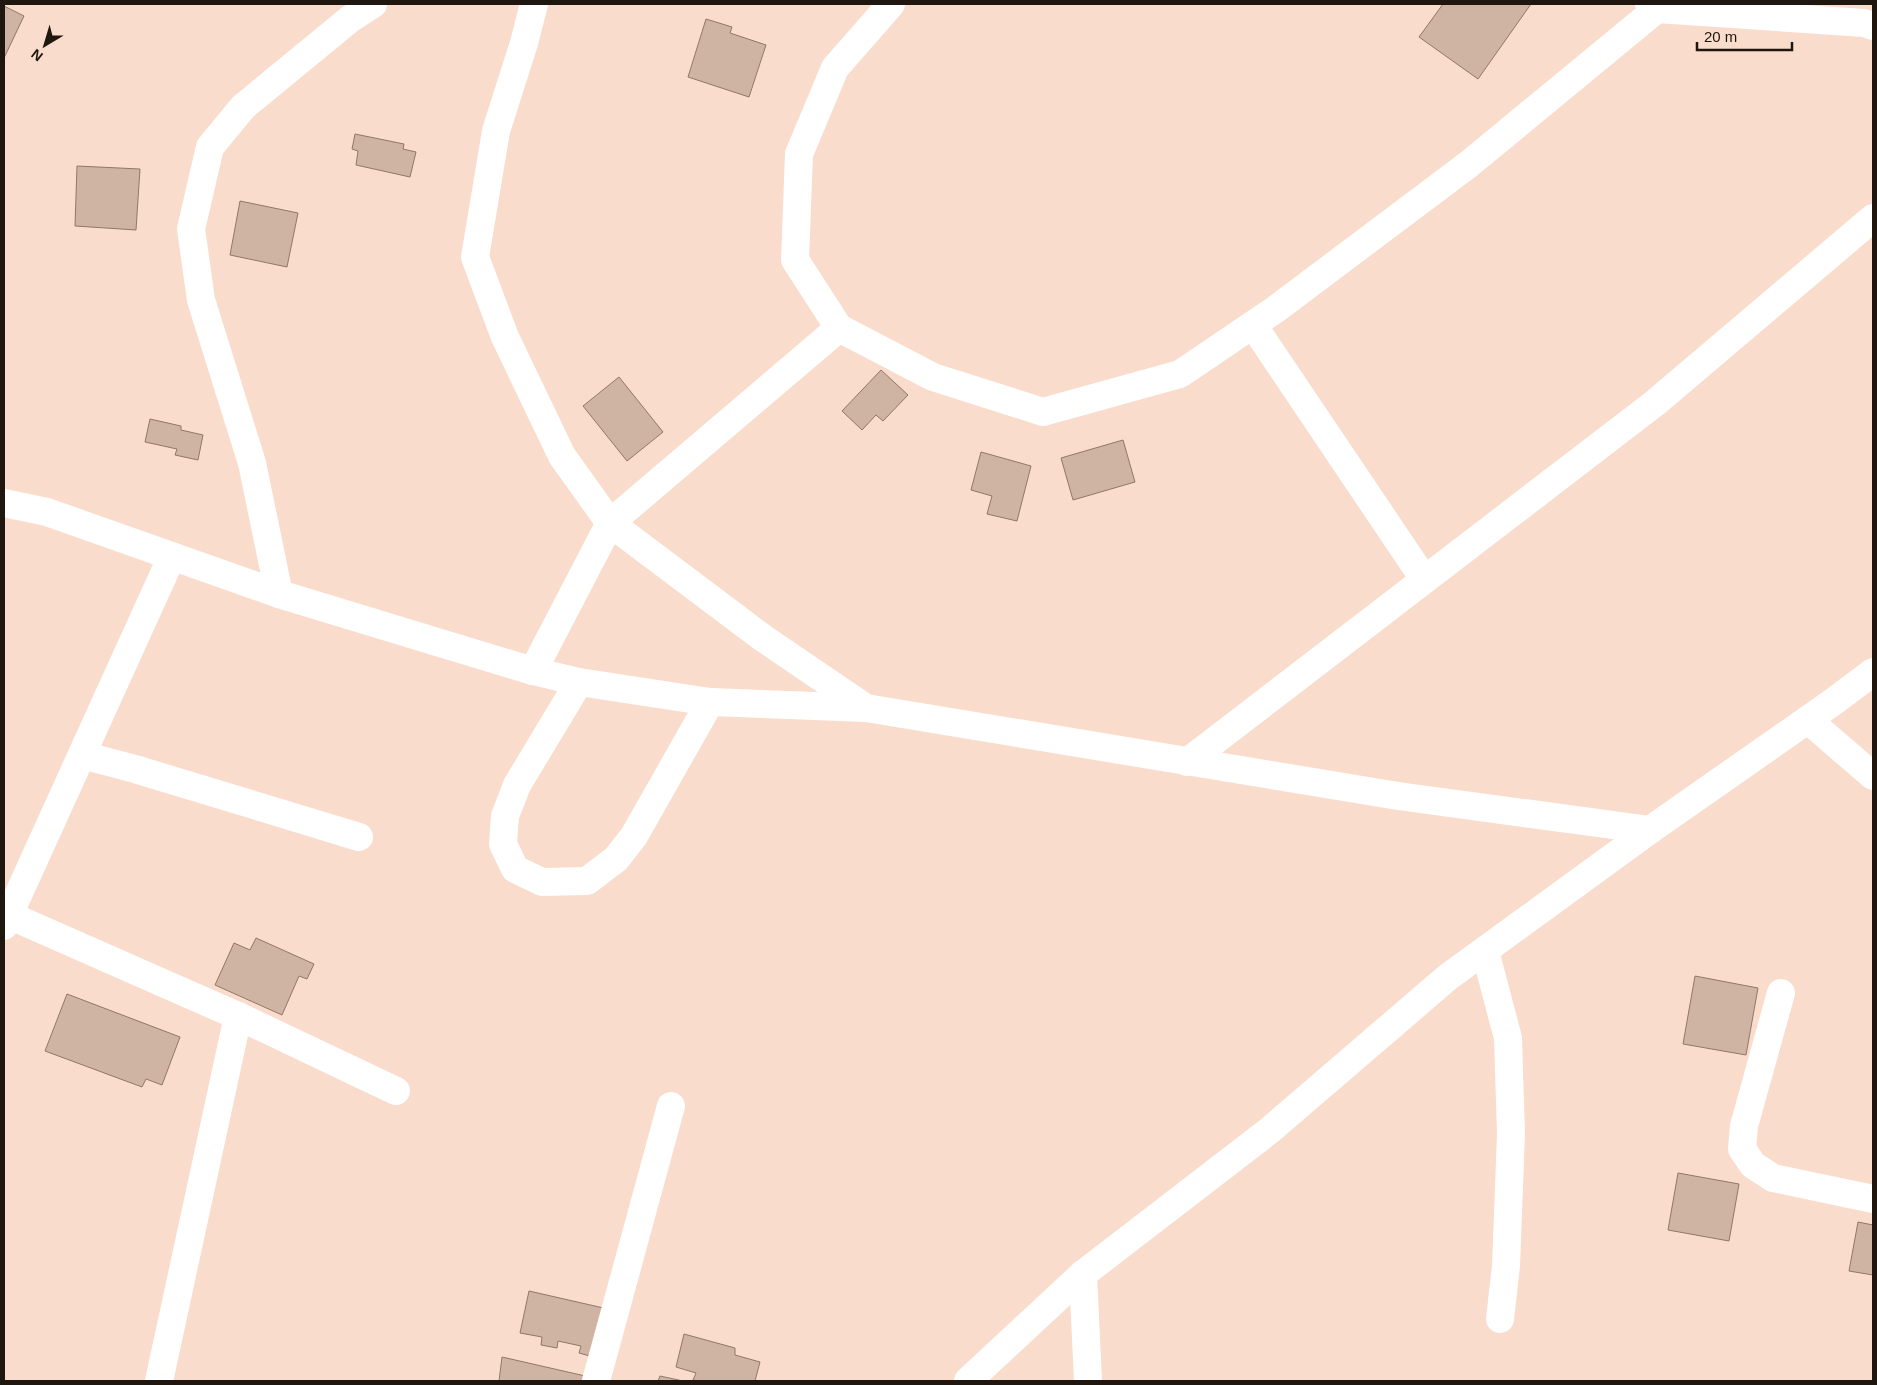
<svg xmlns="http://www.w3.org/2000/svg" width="1877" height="1385" font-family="Arial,sans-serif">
  <rect width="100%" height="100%" fill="#f9dccb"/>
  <g fill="#d0b4a3" stroke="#917768">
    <polygon points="1443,4 1531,4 1478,79 1419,37"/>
    <polygon points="4,6 24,16 4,58"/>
    <polygon points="706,19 732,27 730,33 766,45 749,97 688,77"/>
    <polygon points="355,134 404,144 403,149 416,152 410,177 356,165 358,151 352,149"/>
    <polygon points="77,166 140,169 136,230 75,226"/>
    <polygon points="240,201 298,213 287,267 230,255"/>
    <polygon points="881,370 908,395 883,421 876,415 862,430 842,411"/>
    <polygon points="619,377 663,432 627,461 583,406"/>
    <polygon points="150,419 181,426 181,430 203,435 198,460 175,455 177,449 145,442"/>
    <polygon points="1123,440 1135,482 1073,500 1061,458"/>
    <polygon points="981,452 1031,466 1017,521 987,514 992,496 971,490"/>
    <polygon points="256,938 314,964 307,979 299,976 282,1015 215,985 234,943 250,950"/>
    <polygon points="1695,976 1758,988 1746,1055 1683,1044"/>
    <polygon points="67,994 180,1037 162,1085 146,1079 142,1087 45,1051"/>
    <polygon points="1678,1173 1739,1184 1729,1241 1668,1230"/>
    <polygon points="1858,1222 1873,1225 1873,1275 1849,1271"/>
    <polygon points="529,1291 608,1309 597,1358 579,1353 581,1346 558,1341 557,1348 541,1345 542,1337 520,1333"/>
    <polygon points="684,1334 735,1348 735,1355 760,1362 755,1381 699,1381 693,1380 696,1373 676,1367"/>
    <polygon points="502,1357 594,1378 593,1381 499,1381"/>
    <polygon points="660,1376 683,1381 658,1381"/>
  </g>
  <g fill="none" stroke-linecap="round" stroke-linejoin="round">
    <g stroke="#fff" stroke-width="28">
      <polyline points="534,4 524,43 496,131 475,257 505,337 562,456 610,523 763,638 866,708"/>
      <polyline points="891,4 835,68 799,154 795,260 839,328 933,377 1043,412 1180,374 1276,309 1469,164 1657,9"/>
      <polyline points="1649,4 1657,9 1864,23 1873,26"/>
      <polyline points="1253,325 1424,579"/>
      <polyline points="4,503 47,512 279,594 533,671 579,682 710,702 866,708 1398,796 1650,830"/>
      <polyline points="279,594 252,463 201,300 191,229 210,147 243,107 350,19 373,4"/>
      <polyline points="533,671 610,523 839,328"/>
      <polyline points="579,682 517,785 505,816 503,844 515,869 542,882 587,881 616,859 634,836 710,702"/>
      <polyline points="1808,720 1873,776"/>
      <polyline points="82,755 135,769 359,837"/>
      <polyline points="1187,762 1655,403 1873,218"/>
      <polyline points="4,913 238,1016"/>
      <polyline points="4,926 172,556"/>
      <polyline points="1485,951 1508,1038 1511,1134 1506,1266 1500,1319"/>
      <polyline points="1781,993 1744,1126 1742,1149 1753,1165 1773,1178 1873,1199"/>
      <polyline points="1083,1274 1088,1381"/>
      <polyline points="159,1381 238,1016 396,1091"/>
      <polyline points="596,1381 671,1106"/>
      <polyline points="968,1381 1083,1274 1270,1130 1448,977 1650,830 1833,702 1873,672"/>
    </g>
  </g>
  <rect width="1877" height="1385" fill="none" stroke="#201610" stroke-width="10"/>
  <g transform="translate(45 45) rotate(218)" stroke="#f9dccb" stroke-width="4" paint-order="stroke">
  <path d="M0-4L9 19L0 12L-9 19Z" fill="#201610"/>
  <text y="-8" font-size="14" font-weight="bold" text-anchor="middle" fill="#201610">N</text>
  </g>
  <path d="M1697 42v8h95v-8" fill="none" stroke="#201610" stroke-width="2.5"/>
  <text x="1704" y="42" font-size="15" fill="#201610" stroke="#f9dccb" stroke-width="4" paint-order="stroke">20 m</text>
</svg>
